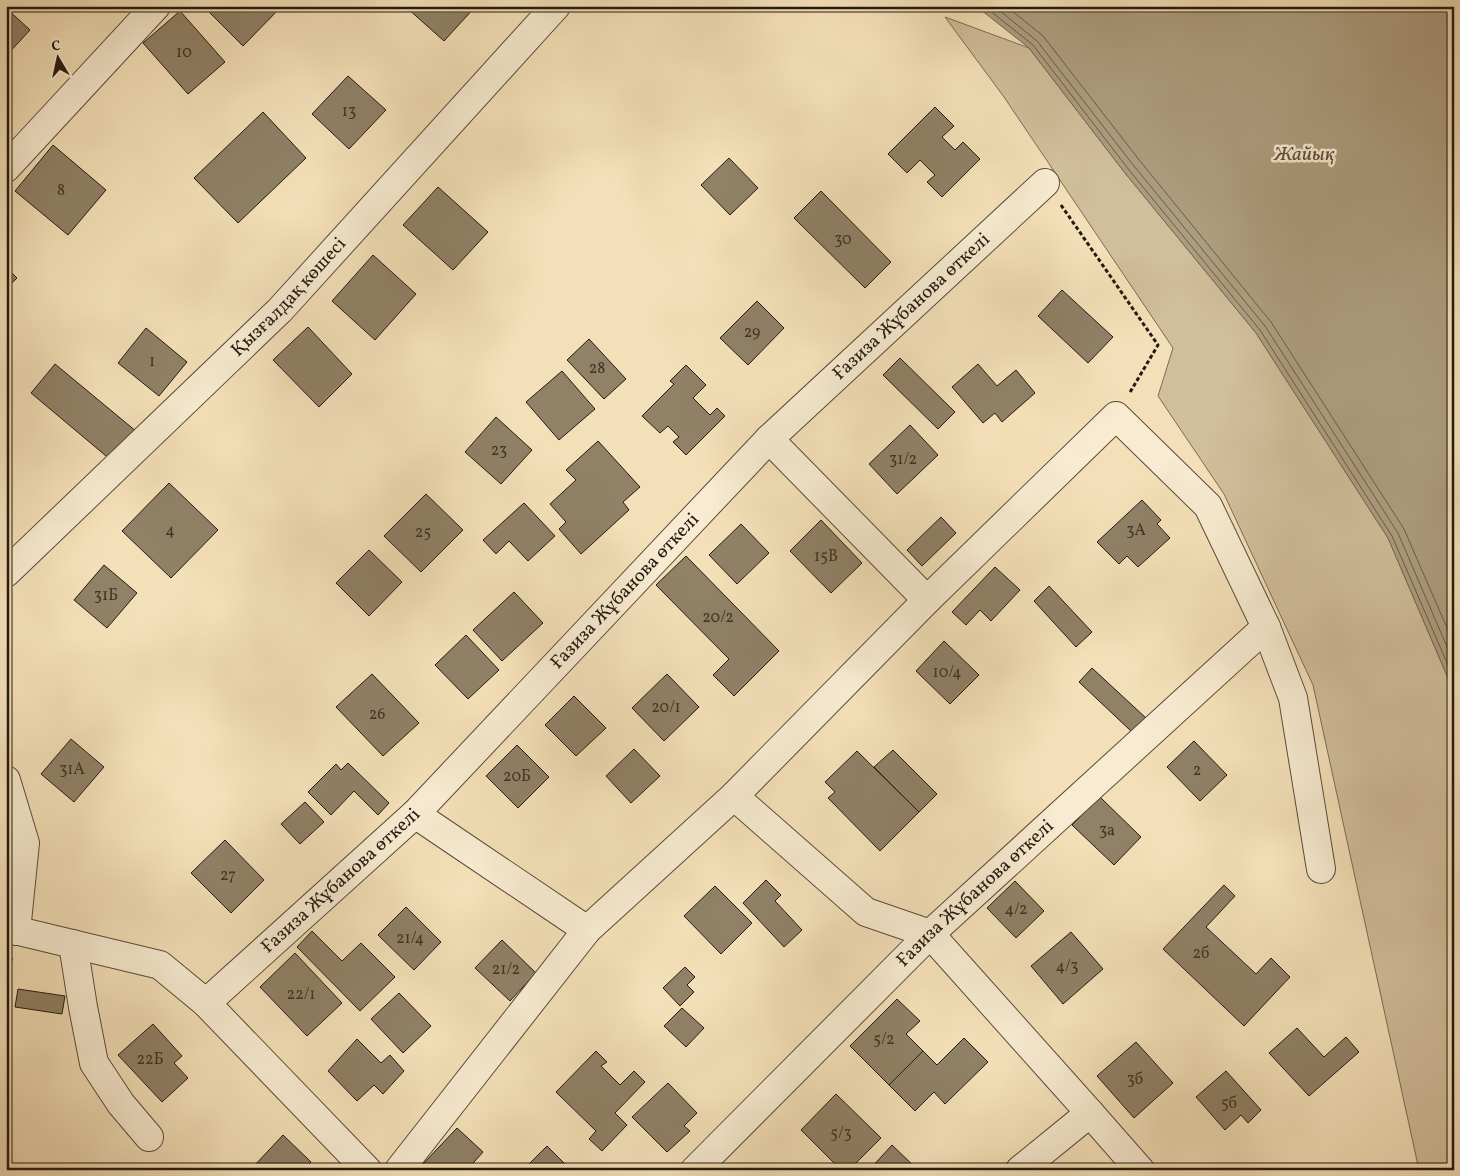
<svg xmlns="http://www.w3.org/2000/svg" width="1460" height="1176" font-family="Vollkorn,serif">
  <rect width="100%" height="100%" fill="#f4e0b8"/>
  <filter id="stains"><feTurbulence type="fractalNoise" baseFrequency=".004" numOctaves="4"/><feColorMatrix values="0 0 0 0 .2 0 0 0 0 .09 0 0 0 0 .02 0 0 0 .5 -.17"/></filter>
  <radialGradient id="worn" r=".72"><stop offset=".6" stop-color="#630" stop-opacity="0"/><stop offset="1" stop-color="#630" stop-opacity=".3"/></radialGradient>
  <polygon fill="#d1be9b" stroke="#7a6c56" points="945,17 1029,48 1125,173 1256,333 1388,538 1454,692 1454,1170 1419,1170 1313,685 1224,494 1158,396 1173,348 1004,97"/>
  <polygon fill="#ad9d7f" stroke="#766953" points="976,6 1454,6 1454,692 1388,538 1256,333 1125,173 1029,48"/>
  <g fill="none" stroke-linecap="round" stroke-linejoin="round">
    <g stroke="#685c48" stroke-width="1">
      <polyline points="984,6 1033,45 1129,170 1260,330 1392,536 1454,679"/>
      <polyline points="994,6 1037,41 1134,166 1265,326 1398,533 1454,663"/>
      <polyline points="1006,6 1043,36 1140,161 1271,322 1404,529 1454,644"/>
    </g>
  </g>
  <g fill="#908167" stroke="#241a10">
    <polygon points="203,6 282,6 243,46"/>
    <polygon points="408,6 476,6 444,41 407,8"/>
    <polygon points="6,8 30,30 6,56"/>
    <polygon points="180,11 225,62 188,94 143,43"/>
    <polygon points="348,76 386,110 349,149 312,114"/>
    <polygon points="935,107 954,126 942,137 955,150 963,142 980,159 942,197 927,182 935,175 920,160 907,173 888,154"/>
    <polygon points="263,112 306,158 238,223 194,178"/>
    <polygon points="53,145 106,190 68,235 15,191"/>
    <polygon points="729,158 758,188 730,215 701,185"/>
    <polygon points="438,187 488,232 453,270 403,225"/>
    <polygon points="821,191 891,262 865,288 794,218"/>
    <polygon points="373,255 416,294 375,340 332,301"/>
    <polygon points="6,267 17,278 6,289"/>
    <polygon points="1062,290 1113,337 1088,363 1038,316"/>
    <polygon points="757,301 784,328 748,365 720,338"/>
    <polygon points="308,327 352,374 319,407 273,360"/>
    <polygon points="146,328 187,362 159,396 118,363"/>
    <polygon points="589,339 626,379 604,399 567,360"/>
    <polygon points="900,358 955,412 938,429 883,375"/>
    <polygon points="55,364 137,432 112,461 31,393"/>
    <polygon points="978,364 997,386 1016,370 1035,393 1002,422 995,413 983,423 952,387"/>
    <polygon points="686,365 706,385 693,398 710,415 717,408 725,416 686,455 673,442 679,437 668,426 660,433 642,416 674,384 670,381"/>
    <polygon points="562,371 595,409 559,440 526,402"/>
    <polygon points="496,417 532,450 501,484 465,452"/>
    <polygon points="910,425 938,455 897,494 869,464"/>
    <polygon points="598,441 640,487 623,502 629,510 581,554 559,529 566,522 550,504 576,480 566,470"/>
    <polygon points="169,483 218,530 171,578 122,531"/>
    <polygon points="426,494 463,530 421,572 384,536"/>
    <polygon points="1142,500 1161,520 1157,524 1170,538 1138,567 1127,556 1119,564 1097,542"/>
    <polygon points="524,503 555,536 528,561 509,541 496,554 483,540"/>
    <polygon points="941,517 956,533 922,566 907,550"/>
    <polygon points="821,520 862,563 831,593 790,551"/>
    <polygon points="741,524 769,553 737,584 709,555"/>
    <polygon points="369,550 402,582 369,616 336,583"/>
    <polygon points="686,556 779,651 734,696 713,675 729,659 656,585"/>
    <polygon points="104,565 137,593 107,628 74,600"/>
    <polygon points="995,567 1020,590 991,621 980,610 966,625 952,612"/>
    <polygon points="1049,586 1092,632 1076,647 1034,601"/>
    <polygon points="514,592 543,623 502,661 473,630"/>
    <polygon points="466,635 499,670 468,699 435,665"/>
    <polygon points="944,641 979,675 950,704 916,671"/>
    <polygon points="1092,668 1146,718 1132,732 1079,682"/>
    <polygon points="372,674 419,723 383,756 336,707"/>
    <polygon points="667,674 699,707 664,741 632,708"/>
    <polygon points="574,696 606,728 576,756 545,725"/>
    <polygon points="71,739 104,767 74,802 41,774"/>
    <polygon points="1194,741 1227,775 1200,801 1167,767"/>
    <polygon points="517,745 549,777 518,808 486,776"/>
    <polygon points="634,749 660,776 631,803 606,776"/>
    <polygon points="893,750 937,794 919,812 874,767"/>
    <polygon points="857,751 919,812 880,851 828,798 835,792 825,782"/>
    <polygon points="348,763 389,803 378,815 354,791 331,815 308,792 336,764 341,770"/>
    <polygon points="1100,797 1141,837 1114,865 1072,825"/>
    <polygon points="305,802 324,822 300,844 281,824"/>
    <polygon points="225,840 264,880 231,913 191,873"/>
    <polygon points="766,880 781,895 775,901 802,930 784,947 743,903"/>
    <polygon points="1015,881 1044,911 1016,938 987,908"/>
    <polygon points="1224,885 1235,896 1206,927 1256,974 1271,958 1290,977 1244,1026 1163,949"/>
    <polygon points="715,886 752,923 721,954 684,916"/>
    <polygon points="406,907 441,942 414,970 378,935"/>
    <polygon points="312,931 342,961 361,943 395,977 360,1011 297,947"/>
    <polygon points="1071,932 1103,969 1063,1004 1031,966"/>
    <polygon points="502,940 536,973 510,1001 475,968"/>
    <polygon points="295,953 342,1003 307,1036 260,987"/>
    <polygon points="685,967 695,977 687,985 694,992 680,1006 663,988"/>
    <polygon points="18,989 65,996 62,1014 15,1007"/>
    <polygon points="399,993 431,1026 403,1053 371,1019"/>
    <polygon points="897,999 920,1021 906,1034 923,1051 889,1085 850,1046"/>
    <polygon points="682,1008 704,1028 686,1047 664,1026"/>
    <polygon points="153,1024 182,1056 174,1063 188,1078 162,1102 118,1055"/>
    <polygon points="1297,1028 1324,1057 1346,1037 1359,1052 1309,1096 1269,1053"/>
    <polygon points="964,1038 988,1062 945,1104 934,1092 915,1111 889,1085 923,1051 937,1065"/>
    <polygon points="357,1039 381,1063 390,1055 404,1071 383,1094 374,1085 357,1101 328,1071"/>
    <polygon points="1136,1042 1173,1083 1134,1118 1097,1076"/>
    <polygon points="596,1051 607,1062 601,1066 620,1085 634,1071 645,1082 615,1113 627,1125 602,1151 589,1139 596,1131 556,1092"/>
    <polygon points="1226,1071 1261,1110 1248,1123 1241,1115 1225,1130 1196,1097"/>
    <polygon points="668,1083 697,1113 684,1126 690,1131 667,1152 632,1117"/>
    <polygon points="836,1094 881,1138 849,1170 841,1170 801,1130"/>
    <polygon points="457,1128 483,1152 467,1170 427,1170 422,1165"/>
    <polygon points="283,1135 311,1162 304,1170 258,1170 254,1166"/>
    <polygon points="892,1145 918,1170 871,1170 870,1169"/>
    <polygon points="547,1146 571,1170 523,1170"/>
  </g>
  <g fill="none" stroke-linecap="round" stroke-linejoin="round">
    <defs>
      <g id="minor">
        <polyline points="6,168 156,6"/>
        <polyline points="769,439 927,600"/>
        <path id="s1" d="M6 573 280 310 556 6"/>
        <polyline points="6,780 25,843 16,931"/>
        <polyline points="734,796 866,912 930,934 1090,1113 1140,1170"/>
        <polyline points="415,814 587,930"/>
        <polyline points="6,928 160,965 206,1003 367,1170"/>
        <polyline points="73,944 83,1007 94,1063 121,1104 149,1137"/>
        <path id="s2" d="M206 1003 415 814 769 439 1045 183"/>
        <polyline points="399,1170 587,930 734,796 927,600 1116,416 1208,506 1266,627 1293,698 1321,869"/>
        <path id="s3" d="M695 1170 930 934 1266 627"/>
        <polyline points="1020,1170 1090,1113"/>
      </g>
    </defs>
    <use href="#minor" stroke="#584c3a" stroke-width="30"/>
    <g stroke="#241a10" stroke-width="3" stroke-dasharray="4 2.5" stroke-linecap="butt">
      <polyline points="1061,205 1158,345 1129,394"/>
      <polyline points="6,987 12,956"/>
    </g>
    <use href="#minor" stroke="#f8ebd1" stroke-width="28"/>
  </g>
  <g text-anchor="middle" dominant-baseline="central" stroke-width="5" stroke-linejoin="round" paint-order="stroke">
    <g font-size="16" fill="#3f3426">
      <text x="184" y="53">10</text>
      <text x="349" y="112">13</text>
      <text x="61" y="191">8</text>
      <text x="843" y="240">30</text>
      <text x="752" y="333">29</text>
      <text x="152" y="362">1</text>
      <text x="597" y="369">28</text>
      <text x="499" y="451">23</text>
      <text x="903" y="460">31/2</text>
      <text x="170" y="531">4</text>
      <text x="1136" y="531">3А</text>
      <text x="423" y="533">25</text>
      <text x="826" y="557">15В</text>
      <text x="106" y="596">31Б</text>
      <text x="718" y="618">20/2</text>
      <text x="947" y="673">10/4</text>
      <text x="666" y="708">20/1</text>
      <text x="377" y="715">26</text>
      <text x="72" y="770">31А</text>
      <text x="1197" y="771">2</text>
      <text x="517" y="777">20Б</text>
      <text x="1107" y="831">3а</text>
      <text x="228" y="876">27</text>
      <text x="1016" y="910">4/2</text>
      <text x="410" y="939">21/4</text>
      <text x="1201" y="954">2б</text>
      <text x="1067" y="967">4/3</text>
      <text x="506" y="970">21/2</text>
      <text x="301" y="995">22/1</text>
      <text x="884" y="1040">5/2</text>
      <text x="150" y="1060">22Б</text>
      <text x="1135" y="1080">3б</text>
      <text x="1229" y="1104">5б</text>
      <text x="841" y="1134">5/3</text>
    </g>
    <g font-size="19" fill="#241a10" stroke="#f8ebd1">
      <text stroke="none"><textPath href="#s1" startOffset="395">Қызғалдақ көшесі</textPath></text>
      <text stroke="none"><textPath href="#s2" startOffset="992">Ғазиза Жұбанова өткелі</textPath></text>
      <text stroke="none"><textPath href="#s2" startOffset="588">Ғазиза Жұбанова өткелі</textPath></text>
      <text stroke="none"><textPath href="#s2" startOffset="182">Ғазиза Жұбанова өткелі</textPath></text>
      <text stroke="none"><textPath href="#s3" startOffset="394">Ғазиза Жұбанова өткелі</textPath></text>
    </g>
    <g font-size="20" font-style="italic" fill="#5b4e3c" stroke="#f8ebd1">
      <text x="1304" y="155">Жайық</text>
    </g>
  </g>
  <rect width="1460" height="1176" fill="none" stroke="#f4e0b8" stroke-width="25"/>
  <rect x="8" y="8" width="1445" height="1161" fill="none" stroke="#241a10" stroke-width="2.5"/>
  <rect x="12" y="12" width="1435" height="1151" fill="none" stroke="#241a10"/>
  <g transform="translate(58 58) rotate(351)" stroke="#f8ebd1" stroke-width="4" paint-order="stroke">
  <path d="M0-4L9 19L0 12L-9 19Z" fill="#241a10"/>
  <text y="-8" font-size="14" font-weight="bold" text-anchor="middle" fill="#241a10">С</text>
  </g>
  <rect width="100%" height="100%" filter="url(#stains)"/>
  <rect width="100%" height="100%" fill="url(#worn)"/>
</svg>
